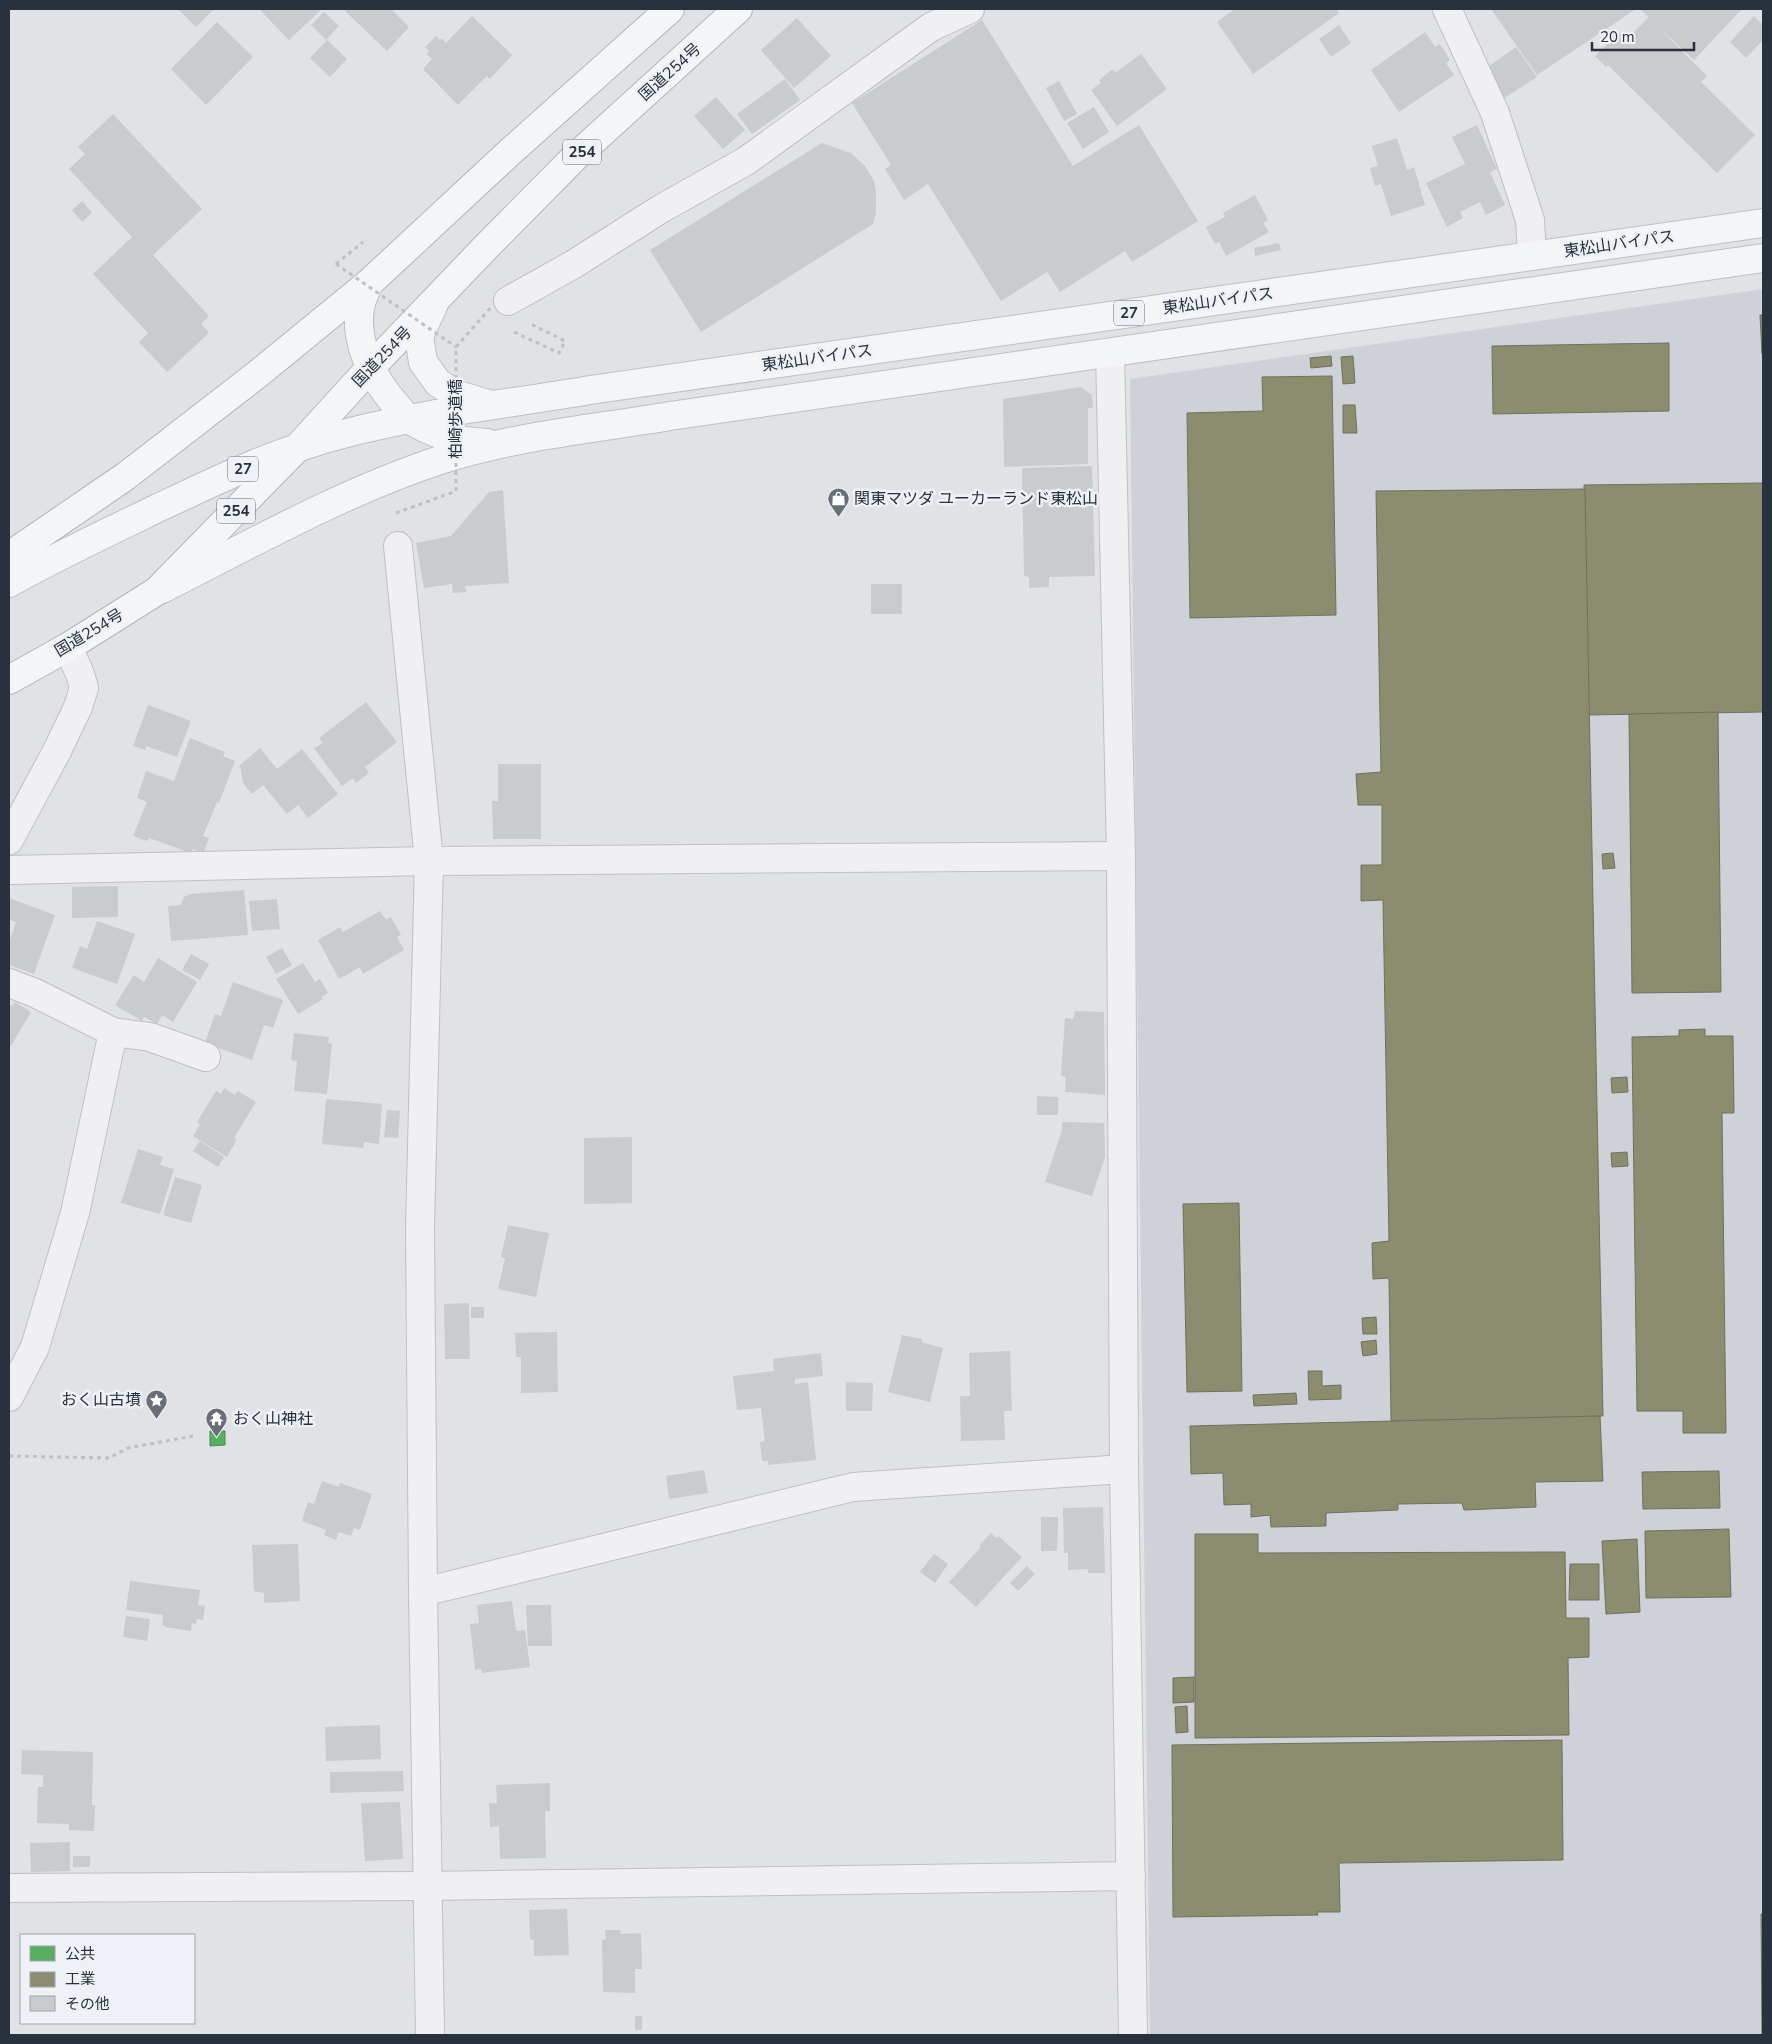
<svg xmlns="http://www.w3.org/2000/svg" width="1772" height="2044" font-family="'Nunito Sans','Noto Sans JP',sans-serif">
  <rect width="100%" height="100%" fill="#e0e2e5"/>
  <polygon fill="#ced2d8" points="1763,289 1763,2035 1150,2035 1130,379"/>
  <polygon fill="#5aae61" stroke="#4b8856" points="210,1431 225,1431 225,1445 210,1446"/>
  <g fill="#8c8c6e" stroke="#6e7160">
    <polygon points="1760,315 1763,315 1763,353 1762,354"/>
    <polygon points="1669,343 1669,411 1493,414 1492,346"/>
    <polygon points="1331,356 1332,366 1311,368 1310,358"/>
    <polygon points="1353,356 1355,383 1343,384 1341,357"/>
    <polygon points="1332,376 1336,615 1190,618 1187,413 1263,411 1262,377"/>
    <polygon points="1343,405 1355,405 1357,433 1343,433"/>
    <polygon points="1763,483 1763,712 1588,715 1584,485"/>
    <polygon points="1585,489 1603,1416 1391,1421 1389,1278 1373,1279 1372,1243 1389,1241 1383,900 1361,901 1361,865 1382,865 1382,805 1358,805 1356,774 1381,772 1376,491"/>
    <polygon points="1718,712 1721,992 1632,993 1629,714"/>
    <polygon points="1613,853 1615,868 1603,869 1602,854"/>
    <polygon points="1705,1029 1705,1036 1733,1036 1734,1113 1722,1113 1726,1433 1683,1433 1683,1411 1637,1411 1632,1037 1679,1036 1679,1030"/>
    <polygon points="1627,1077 1628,1092 1612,1093 1611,1078"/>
    <polygon points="1627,1152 1628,1166 1612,1167 1611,1153"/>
    <polygon points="1239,1203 1242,1391 1187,1392 1183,1204"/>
    <polygon points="1376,1317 1377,1334 1363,1334 1362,1318"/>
    <polygon points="1376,1340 1377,1354 1363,1356 1361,1342"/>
    <polygon points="1308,1371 1322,1371 1322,1386 1341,1385 1341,1399 1309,1400"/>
    <polygon points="1296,1393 1297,1404 1254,1406 1253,1395"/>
    <polygon points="1600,1416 1603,1481 1535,1482 1536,1507 1464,1510 1462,1503 1398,1504 1398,1510 1326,1513 1326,1526 1271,1527 1270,1515 1251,1517 1251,1504 1224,1505 1223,1473 1191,1474 1190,1426"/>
    <polygon points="1719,1471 1720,1508 1643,1509 1642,1472"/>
    <polygon points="1729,1529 1731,1597 1646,1598 1645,1531"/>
    <polygon points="1195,1534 1258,1534 1258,1553 1565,1552 1566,1618 1589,1618 1589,1657 1568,1658 1569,1735 1195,1738"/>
    <polygon points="1637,1539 1640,1612 1606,1614 1602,1541"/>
    <polygon points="1570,1564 1599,1564 1599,1600 1569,1600"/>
    <polygon points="1194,1677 1194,1702 1173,1703 1173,1678"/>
    <polygon points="1187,1706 1188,1732 1176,1733 1175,1707"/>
    <polygon points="1562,1740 1563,1860 1339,1863 1340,1912 1317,1912 1318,1915 1173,1917 1172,1745"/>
    <polygon points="1761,1914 1763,1914 1763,2035 1762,2035"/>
  </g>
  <g fill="#c9cbcd">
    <polygon points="178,9 214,9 196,27"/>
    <polygon points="259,9 322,9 289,40"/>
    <polygon points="343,9 391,9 409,27 387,51"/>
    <polygon points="1231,9 1336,9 1339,13 1253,74 1217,22 1232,11"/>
    <polygon points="1491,9 1636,9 1537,75"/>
    <polygon points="1640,9 1742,9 1694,60 1657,26 1707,76 1701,82 1755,135 1717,173 1608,65 1606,67 1595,56 1619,33 1626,40 1649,17"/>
    <polygon points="324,12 339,26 326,40 311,25"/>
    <polygon points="472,16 512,55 490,79 487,76 458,105 423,69 432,59 427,54 429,51 425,47 436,36 440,40 442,38 446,43"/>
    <polygon points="1754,16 1763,25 1763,40 1746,58 1730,42"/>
    <polygon points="797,18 831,56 794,88 761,50"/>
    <polygon points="982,20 1073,166 1139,125 1198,221 1132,262 1125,251 1060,292 1047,272 1001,301 928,184 904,200 885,169 891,165 852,103"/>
    <polygon points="217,22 253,57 206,105 171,69"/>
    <polygon points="1339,25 1351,43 1331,57 1319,39"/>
    <polygon points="1425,32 1435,47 1440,44 1450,60 1446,63 1454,75 1399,112 1371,70"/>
    <polygon points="327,40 347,59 330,77 310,58"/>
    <polygon points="1516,47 1537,77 1501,100 1482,71"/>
    <polygon points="1141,54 1167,89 1117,126 1091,90 1101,83 1099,80 1113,69 1115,73"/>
    <polygon points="785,79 800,100 752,134 737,114"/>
    <polygon points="1059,81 1077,114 1064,121 1046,88"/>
    <polygon points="716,97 745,130 723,149 694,116"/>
    <polygon points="1094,107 1109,132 1083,149 1067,123"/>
    <polygon points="113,114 202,209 153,255 209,316 201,324 209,333 167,372 139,342 148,333 93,274 132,237 69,169 85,154 78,147"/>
    <polygon points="1477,125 1497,169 1490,172 1505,205 1486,215 1480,202 1460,212 1463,218 1447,227 1426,183 1465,164 1452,137"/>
    <polygon points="1397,138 1407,170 1414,167 1425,205 1391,216 1381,184 1375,186 1370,168 1378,166 1372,146"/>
    <polygon points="822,143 851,153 865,166 874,181 876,191 876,213 873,224 701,332 650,250"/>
    <polygon points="1255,195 1268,220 1263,223 1269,232 1226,256 1219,242 1215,244 1206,227 1225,217 1223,213"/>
    <polygon points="82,201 92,213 82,222 72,210"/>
    <polygon points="1279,243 1281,250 1255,256 1254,248"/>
    <polygon points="1081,387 1092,395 1093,408 1088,408 1088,464 1004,467 1003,399"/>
    <polygon points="1092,466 1095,576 1049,577 1049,587 1029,588 1029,577 1024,576 1022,468"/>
    <polygon points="503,490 509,583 465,586 466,592 453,593 452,584 424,588 416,543 451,536 489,492"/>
    <rect x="871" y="584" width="31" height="30"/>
    <polygon points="366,702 397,742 365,767 369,773 356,783 353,778 342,786 314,748 323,743 319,738"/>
    <polygon points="148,705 191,721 177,757 146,746 145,750 133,746"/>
    <polygon points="190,738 225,752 223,756 235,761 219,803 217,802 203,836 209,838 203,853 192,849 191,853 149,838 147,841 133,836 147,802 137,798 146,771 174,781"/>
    <polygon points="260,748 277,769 302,749 338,794 308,818 298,805 287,814 263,785 252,794 243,783 240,765"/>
    <polygon points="498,764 541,764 541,839 493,839 492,801 498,801"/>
    <polygon points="118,886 118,917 72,918 72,887"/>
    <polygon points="244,890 248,935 171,941 168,906 181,905 184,897 190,894"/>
    <polygon points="9,898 55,915 34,974 9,965 9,942 16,922 9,920"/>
    <polygon points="277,899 280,929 252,931 249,901"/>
    <polygon points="380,911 386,920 391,917 401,935 397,937 404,950 363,974 360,967 339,979 318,940 340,927 343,932"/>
    <polygon points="97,921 135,934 117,984 72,968 80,946 87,949"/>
    <polygon points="282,948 292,965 276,974 266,957"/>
    <polygon points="191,954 209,964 200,980 182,970"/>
    <polygon points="158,958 197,982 173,1022 162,1015 157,1024 144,1017 142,1021 115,1005 134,975 144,982"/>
    <polygon points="303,963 315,982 320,979 328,993 321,997 323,999 298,1014 276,979"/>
    <polygon points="233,982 283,1000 273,1028 264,1025 252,1060 205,1043 215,1014 221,1016"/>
    <polygon points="15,1002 31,1012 9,1049 9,1004 12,1006"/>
    <polygon points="1075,1011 1104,1012 1105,1095 1065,1092 1066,1077 1061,1076 1065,1018 1073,1019"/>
    <polygon points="294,1033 329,1037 328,1043 332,1044 327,1094 294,1091 297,1061 291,1060"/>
    <polygon points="224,1088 235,1095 238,1091 256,1102 234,1138 237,1139 227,1157 193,1136 200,1125 197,1122 216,1091 221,1094"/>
    <polygon points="1037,1096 1058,1097 1058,1115 1037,1115"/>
    <polygon points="326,1099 382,1104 379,1144 364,1142 363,1148 322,1144"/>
    <polygon points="387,1110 400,1111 398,1138 384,1137"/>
    <polygon points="1062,1122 1104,1123 1105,1157 1092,1196 1045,1182 1062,1130"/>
    <polygon points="632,1137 632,1203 584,1204 584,1138"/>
    <polygon points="200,1141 224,1157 218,1167 193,1151"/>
    <polygon points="138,1149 163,1157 160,1165 174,1169 160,1214 121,1203"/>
    <polygon points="175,1177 202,1185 191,1223 163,1215"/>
    <polygon points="508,1225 549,1233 536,1297 498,1289 505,1258 501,1257"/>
    <polygon points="469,1303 470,1359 445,1359 444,1304"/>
    <rect x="471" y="1307" width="13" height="11"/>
    <polygon points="557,1332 558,1392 521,1393 521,1357 516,1357 515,1333"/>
    <polygon points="902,1335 922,1339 921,1342 943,1348 930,1402 888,1392"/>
    <polygon points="1010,1351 1012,1411 1004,1411 1005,1440 961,1441 960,1396 970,1396 969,1353"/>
    <polygon points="821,1353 823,1376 795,1379 795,1384 808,1382 816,1460 768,1465 768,1461 762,1461 760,1442 765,1441 761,1408 737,1410 733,1376 774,1371 773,1359"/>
    <polygon points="846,1382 873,1383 872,1411 846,1411"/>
    <polygon points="704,1470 708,1493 669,1499 666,1476"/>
    <polygon points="322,1481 339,1487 340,1483 372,1494 360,1530 354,1528 351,1536 339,1532 336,1540 324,1535 326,1530 302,1521 308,1502 314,1504"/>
    <polygon points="1103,1507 1105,1573 1088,1573 1088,1569 1068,1570 1068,1553 1064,1553 1063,1508"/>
    <polygon points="1041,1517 1058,1517 1057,1551 1041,1551"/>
    <polygon points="991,1533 996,1538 998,1536 1022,1557 976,1607 949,1582 981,1547 979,1546"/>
    <polygon points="298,1544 300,1601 264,1603 264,1593 254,1591 252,1545"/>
    <polygon points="934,1554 948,1564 935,1583 920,1572"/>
    <polygon points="1027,1566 1035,1574 1018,1591 1010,1583"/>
    <polygon points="130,1581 200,1590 198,1605 205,1606 203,1620 197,1619 196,1624 192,1623 191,1631 165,1627 165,1626 162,1625 163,1615 126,1610"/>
    <polygon points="512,1601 516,1631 525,1630 530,1667 482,1673 481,1669 475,1670 470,1624 479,1623 477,1605"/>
    <polygon points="526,1605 551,1605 552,1646 528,1646"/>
    <polygon points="126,1616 150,1619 147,1641 123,1637"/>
    <polygon points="380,1725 381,1759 326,1761 325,1727"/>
    <polygon points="22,1750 93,1752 92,1805 95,1805 94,1831 69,1830 69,1824 37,1823 38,1787 43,1787 43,1775 21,1774"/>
    <polygon points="403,1771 404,1791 330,1793 330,1772"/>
    <polygon points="550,1783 550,1811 545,1811 546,1858 500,1859 499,1826 490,1827 489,1803 497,1803 496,1785"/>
    <polygon points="400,1802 403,1859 365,1861 361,1803"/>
    <polygon points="70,1842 70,1871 31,1872 30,1843"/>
    <rect x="73" y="1856" width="17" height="11"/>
    <polygon points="567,1909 569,1955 534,1956 534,1940 530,1939 529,1910"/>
    <polygon points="605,1930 621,1930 620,1934 641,1933 642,1969 635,1969 635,1993 603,1992 602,1940 606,1939"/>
    <rect x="635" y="2016" width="7" height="14"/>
  </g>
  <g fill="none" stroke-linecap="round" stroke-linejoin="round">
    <defs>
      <g id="minor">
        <polyline points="1447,9 1495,113 1530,220 1532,256"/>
        <polyline points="508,301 574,264 659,210 746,161 931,27 970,9"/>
        <polyline points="1110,353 1121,856 1124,1469 1133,2035"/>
        <polyline points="398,546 429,861 420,1228 423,1592 430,2035"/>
        <polyline points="9,840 57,751 78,707 84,688 80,674 68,647"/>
        <polyline points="9,870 429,861 1121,856"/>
        <polyline points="9,983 35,993 113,1032 75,1213 35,1347 9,1397"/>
        <polyline points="113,1032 150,1037 206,1057"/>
        <polyline points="423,1592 853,1487 1124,1469"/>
        <polyline points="9,1888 428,1886 1131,1876"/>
      </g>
      <g id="major">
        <path d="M369 283C366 290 361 300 360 308 354 343 374 381 397 406 401 411 405 417 410 420 433 434 461 442 487 443"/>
        <polyline points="434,304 419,336 423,362 438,383 458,395 488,404"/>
        <path d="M9 583C57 556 108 532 158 508 219 479 281 449 347 433 427 412 509 404 590 390L1763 223"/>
        <path d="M162 589C253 543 343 492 440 460 514 436 593 429 670 416L1763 258"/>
      </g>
      <g id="highway">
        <polyline points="9,556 126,476 259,373 369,283 510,152 670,9"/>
        <polyline points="9,680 68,647 157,591 298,447 370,368 486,247 574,158 738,9"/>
      </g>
    </defs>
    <use href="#minor" stroke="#bec0c3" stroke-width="30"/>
    <use href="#major" stroke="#bdbfc3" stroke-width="30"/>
    <use href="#highway" stroke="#b2b5ba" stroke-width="30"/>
    <g stroke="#bec1c4" stroke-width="3" stroke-dasharray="4 4" stroke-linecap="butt">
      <polyline points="336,264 363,242"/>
      <polyline points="514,332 559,353 565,341 531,324"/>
      <polyline points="396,513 456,491"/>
      <polyline points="9,1456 109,1458 128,1448 193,1436"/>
    </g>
    <use href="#minor" stroke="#f0f0f2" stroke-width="28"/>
    <use href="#major" stroke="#f4f5f6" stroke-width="28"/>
    <use href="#highway" stroke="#f4f5f6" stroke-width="28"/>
    <g stroke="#bec1c4" stroke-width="3" stroke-dasharray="4 4" stroke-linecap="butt">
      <polyline points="336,264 456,347"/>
      <polyline points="456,491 456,347 493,305"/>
    </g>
  </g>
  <defs>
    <symbol id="shop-pin" viewBox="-11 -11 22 30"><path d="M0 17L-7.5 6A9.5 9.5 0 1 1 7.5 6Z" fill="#686f78" stroke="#eef1f5"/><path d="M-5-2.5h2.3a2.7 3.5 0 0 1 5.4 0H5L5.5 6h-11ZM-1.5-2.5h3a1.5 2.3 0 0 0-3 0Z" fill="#fff"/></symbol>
    <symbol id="sight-pin" viewBox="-11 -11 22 30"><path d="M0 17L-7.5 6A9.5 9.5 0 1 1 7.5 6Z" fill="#686f78" stroke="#eef1f5"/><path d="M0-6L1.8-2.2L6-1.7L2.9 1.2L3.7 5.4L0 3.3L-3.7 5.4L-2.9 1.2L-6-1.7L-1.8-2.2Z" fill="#fff"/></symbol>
    <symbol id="temple-pin" viewBox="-11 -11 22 30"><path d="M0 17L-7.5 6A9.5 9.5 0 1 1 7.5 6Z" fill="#686f78" stroke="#eef1f5"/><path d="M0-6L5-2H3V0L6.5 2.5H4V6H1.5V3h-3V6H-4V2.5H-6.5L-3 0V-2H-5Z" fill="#fff"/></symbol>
  </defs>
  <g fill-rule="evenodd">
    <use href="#shop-pin" x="826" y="486" width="25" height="34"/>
    <use href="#sight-pin" x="144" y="1388" width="25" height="34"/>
    <use href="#temple-pin" x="204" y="1406" width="25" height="34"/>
  </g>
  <g text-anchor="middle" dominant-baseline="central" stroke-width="5" stroke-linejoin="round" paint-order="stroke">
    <g fill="#eef1f5" stroke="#636b75" stroke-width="1">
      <rect x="563" y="139.5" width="38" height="25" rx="4"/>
      <rect x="1114" y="300.5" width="30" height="25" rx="4"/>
      <rect x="228" y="456.5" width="30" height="25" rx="4"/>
      <rect x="217" y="498.5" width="38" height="25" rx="4"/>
    </g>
    <g font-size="15" font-weight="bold" fill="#28313e">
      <text x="582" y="152">254</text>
      <text x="1129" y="313">27</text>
      <text x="243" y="469">27</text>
      <text x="236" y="511">254</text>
    </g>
    <g font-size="16" fill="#28313e" stroke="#eef1f5">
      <text transform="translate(670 72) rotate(-42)">国道254号</text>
      <text transform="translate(1619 244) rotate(-8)">東松山バイパス</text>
      <text transform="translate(1218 301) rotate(-8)">東松山バイパス</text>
      <text transform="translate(382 357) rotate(-46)">国道254号</text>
      <text transform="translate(817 358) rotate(-8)">東松山バイパス</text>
      <text transform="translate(456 419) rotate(-90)">柏崎歩道橋</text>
      <text transform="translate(89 633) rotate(-31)">国道254号</text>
    </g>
    <g font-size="16" fill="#28313e" stroke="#eef1f5" text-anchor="start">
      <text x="854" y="499">関東マツダ ユーカーランド東松山</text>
      <text x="141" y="1400" text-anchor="end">おく山古墳</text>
      <text x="233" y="1419">おく山神社</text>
    </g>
  </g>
  <rect width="1772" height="2044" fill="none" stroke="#28313e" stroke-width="20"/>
  <rect x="20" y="1934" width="175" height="90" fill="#eef1f5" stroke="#9fa4ac"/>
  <rect x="30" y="1946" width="25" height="15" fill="#5aae61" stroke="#9fa4ac"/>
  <text x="65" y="1959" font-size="15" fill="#28313e">公共</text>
  <rect x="30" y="1972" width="25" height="15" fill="#8c8c6e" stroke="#9fa4ac"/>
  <text x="65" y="1984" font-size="15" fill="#28313e">工業</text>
  <rect x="30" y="1996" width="25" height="15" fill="#c9cbcd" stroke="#9fa4ac"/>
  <text x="65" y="2009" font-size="15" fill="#28313e">その他</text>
  <path d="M1592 42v8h102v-8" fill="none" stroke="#28313e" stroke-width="2.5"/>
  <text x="1600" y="42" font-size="15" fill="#28313e" stroke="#eef1f5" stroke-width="4" paint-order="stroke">20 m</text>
</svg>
